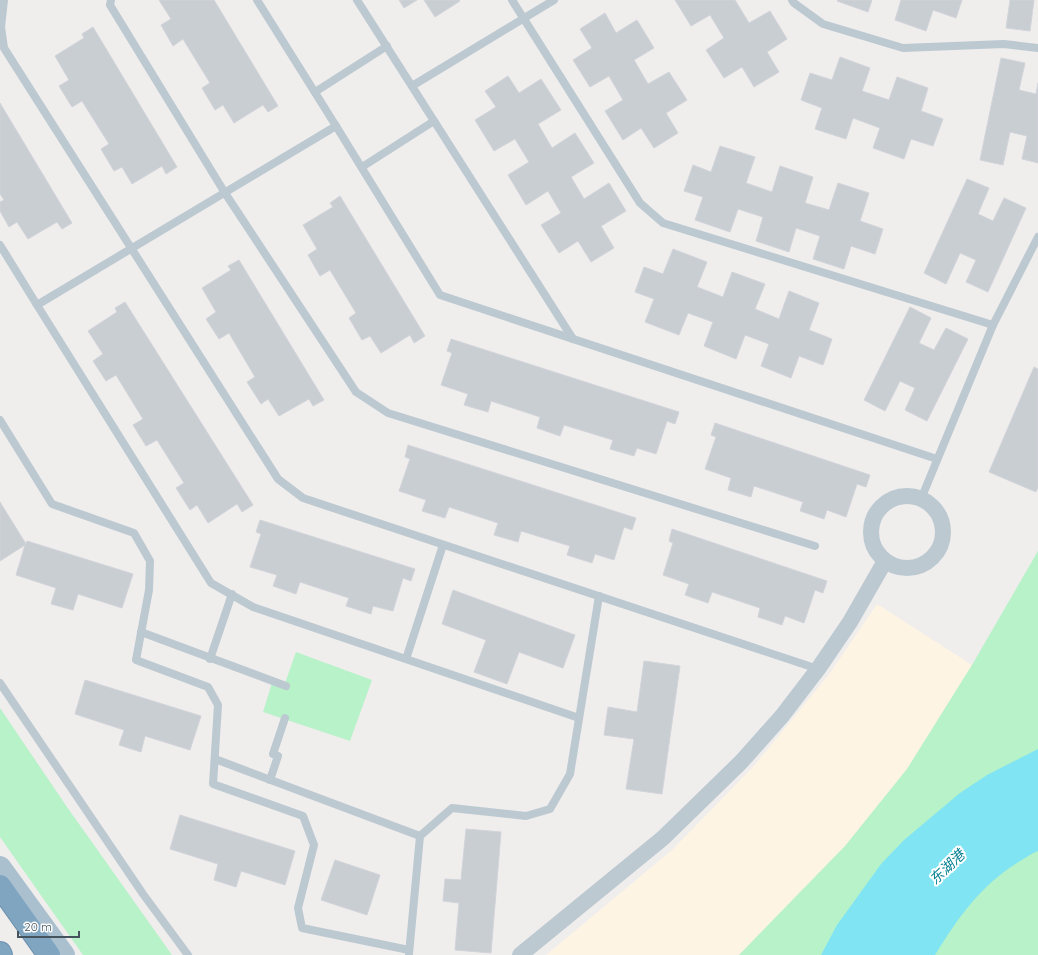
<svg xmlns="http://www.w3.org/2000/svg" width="1038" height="955" font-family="Quicksand,'Noto Sans SC',sans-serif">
  <rect width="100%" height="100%" fill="#f0eded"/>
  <polygon fill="#fdf4e4" points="877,604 972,665 907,769 845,846 739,955 546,955 672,850 754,766 830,673"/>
  <g fill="#b7f2c9">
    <polygon points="1038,551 1038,955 739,955 845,846 907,769 972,665"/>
    <polygon points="296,652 372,680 350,741 263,712 272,683 284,686"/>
    <polygon points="0,708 67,807 172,955 83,955 0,837"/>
  </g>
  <path fill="#80e4f3" d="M1038 749V851C1030 854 1024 859 1017 863 979 887 958 918 935 955H821L837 925 881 864 904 840 960 793 987 775Z"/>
  <g fill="#c9ced3" stroke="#d1d4da">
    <polygon points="159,0 214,0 278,106 268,112 263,105 234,123 223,105 215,110 202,88 210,83 183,39 173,46 161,25 171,19"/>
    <polygon points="399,0 417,0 404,8"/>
    <polygon points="424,0 459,0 460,1 435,17"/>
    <polygon points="675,0 735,0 749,23 770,11 787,39 767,52 779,72 754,87 742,67 724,78 706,50 724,38 710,15 691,26"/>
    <polygon points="838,0 872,0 868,12 837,1"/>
    <polygon points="901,0 962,0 956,18 933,10 926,31 895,20"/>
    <polygon points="1010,0 1034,0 1030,31 1006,28"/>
    <polygon points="605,13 616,33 637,20 654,48 634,60 648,84 669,72 687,100 666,113 678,133 654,148 641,128 623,140 605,111 623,100 609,76 590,87 573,60 592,48 580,29"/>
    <polygon points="93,27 177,167 166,174 162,166 132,184 122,167 114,171 101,149 109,144 82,101 72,107 59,86 69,80 55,56 84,38 82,34"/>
    <polygon points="840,57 870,68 862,91 889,100 897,77 928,88 921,111 943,119 933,146 911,139 904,159 873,148 880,128 853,118 846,139 815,129 822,108 801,100 810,73 832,80"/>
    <polygon points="1001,58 1025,63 1019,90 1036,94 1038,83 1038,163 1022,159 1027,136 1010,132 1003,165 980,160"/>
    <polygon points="508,76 519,93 541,79 561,110 538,124 552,148 575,133 594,163 571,177 584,199 609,183 626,211 601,226 614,248 591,262 578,241 559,253 541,225 561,213 548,191 526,205 508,175 529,162 515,139 494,151 475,120 496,107 485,91"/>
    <polygon points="0,103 72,223 62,229 57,222 28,239 17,222 9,227 0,211 0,202 4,200 0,194"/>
    <polygon points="720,146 755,157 746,183 772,192 780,166 813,177 805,203 829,210 838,183 869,193 860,221 883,229 875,254 851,246 844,269 813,259 820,236 796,228 789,252 756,241 763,217 738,209 730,232 695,220 703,197 684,191 693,165 711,172"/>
    <polygon points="967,179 989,188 978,214 993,221 1004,198 1026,208 988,292 966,282 976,260 960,253 946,284 924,273"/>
    <polygon points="340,196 425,336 414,343 410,335 381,353 370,336 362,340 349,318 356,313 330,270 320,276 308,255 317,249 303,225 333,207 330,203"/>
    <polygon points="673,249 707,262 697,287 723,297 732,272 765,284 755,309 779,319 789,291 819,303 809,330 832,339 823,365 799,356 791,378 761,366 769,344 745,335 736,359 704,346 713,322 688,313 679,335 645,322 654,299 635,292 644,267 663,274"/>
    <polygon points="239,260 324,400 313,406 309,399 279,416 268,399 261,404 247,382 255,377 229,333 219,339 206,319 216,312 202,288 231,270 228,266"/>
    <polygon points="125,302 253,505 242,512 237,504 208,523 197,505 190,510 176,488 184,483 157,440 146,446 133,425 143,419 116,375 106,381 93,361 103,354 88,331 117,312 115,308"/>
    <polygon points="910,307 931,318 919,343 934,350 946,328 968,339 927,421 905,410 915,388 900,381 885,411 864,400"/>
    <polygon points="451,339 679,412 675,424 667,421 656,454 637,448 634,456 610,449 613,440 564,425 560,436 537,428 540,417 491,401 488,412 464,405 468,394 441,385 452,353 447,351"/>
    <polygon points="1034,367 1038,369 1038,487 1036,492 989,472"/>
    <polygon points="715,423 870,475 866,487 857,484 846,517 827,510 824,519 800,511 803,502 754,486 751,497 728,490 731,478 705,469 716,437 711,435"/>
    <polygon points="408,445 636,518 632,530 624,527 614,560 595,554 592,563 567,555 570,546 521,531 518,542 494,535 498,523 449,507 445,518 422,511 426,500 399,491 410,459 405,457"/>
    <polygon points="0,502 26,544 27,541 133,574 122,608 78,594 73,610 51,604 56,588 16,575 25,545 0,561"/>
    <polygon points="260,520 415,569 411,581 403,578 393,611 373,606 371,614 346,606 349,598 300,582 296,594 273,586 277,575 250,567 261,534 256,532"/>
    <polygon points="672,529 827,581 823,593 815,590 804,623 785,616 782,625 758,617 760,608 712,592 708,603 685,595 689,584 663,575 673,543 669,541"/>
    <polygon points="453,590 575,635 563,668 519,652 507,684 474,672 486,640 442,624"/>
    <polygon points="644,661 680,666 662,794 626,789 634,739 604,735 608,707 637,712"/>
    <polygon points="85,680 201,716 190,750 145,736 141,752 119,745 124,730 75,714"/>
    <polygon points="180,815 295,851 285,885 241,871 236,887 214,880 218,864 170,849"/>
    <polygon points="466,829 501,832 491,953 455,950 459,903 443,901 445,879 461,880"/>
    <polygon points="335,860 380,875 367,915 321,900"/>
  </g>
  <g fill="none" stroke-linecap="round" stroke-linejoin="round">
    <defs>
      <g id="highway">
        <polyline points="0,886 49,955"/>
        <polyline points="0,953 1,955"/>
      </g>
    </defs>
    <use href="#highway" stroke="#6c90ac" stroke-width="24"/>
    <g stroke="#bcc9d1" stroke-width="8">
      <polyline points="4,0 1,27 4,48 278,479 303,498 818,669"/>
      <polyline points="111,0 110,5 225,193 356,392 388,413 815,546"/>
      <polyline points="257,0 336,126 37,305 211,583 253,607 579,718"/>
      <polyline points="357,0 573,339"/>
      <polyline points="512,0 640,203 663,223 993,325"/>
      <polyline points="792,0 794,3 823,24 903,48 1004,44 1038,48"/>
      <polyline points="412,86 554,0"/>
      <polyline points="315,92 387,46"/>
      <polyline points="336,126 440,295 937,459"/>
      <polyline points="362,167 434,121"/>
      <polyline points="0,245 37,305"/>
      <polyline points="0,420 52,504 134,533 150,561 149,590 136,660 208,687 218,705 213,784 303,816 314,845 298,908 302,928 409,950"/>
      <polyline points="921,499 993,325 1038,237"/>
      <polyline points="141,632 286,686"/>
      <polyline points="210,659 232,594"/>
      <polyline points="406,659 443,545"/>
      <polyline points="0,683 143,894 188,955"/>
      <polyline points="215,759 420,836"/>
      <polyline points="270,780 278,756 273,754 285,718"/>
      <polyline points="409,954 420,836 452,808 526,816 550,809 570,774 599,596"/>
    </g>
    <g stroke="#bcc9d1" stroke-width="16">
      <circle cx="907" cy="532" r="36"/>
      <polyline points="520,955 663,838 741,762 782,716 818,669 850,622 885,561"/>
    </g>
    <polyline stroke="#aac0cf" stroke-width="22" points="0,867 64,955"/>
    <use href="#highway" stroke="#80a5c1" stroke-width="22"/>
  </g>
  <g text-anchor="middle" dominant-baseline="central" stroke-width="4" stroke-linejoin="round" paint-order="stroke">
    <g font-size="14" font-style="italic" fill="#047f92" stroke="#fff">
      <text transform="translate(947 867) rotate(-44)">东湖港</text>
    </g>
  </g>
  <path d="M18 931v6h61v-6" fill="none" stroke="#44535c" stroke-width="2"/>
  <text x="24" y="931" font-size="12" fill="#44535c" stroke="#ffffff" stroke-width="3" paint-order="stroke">20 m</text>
</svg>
